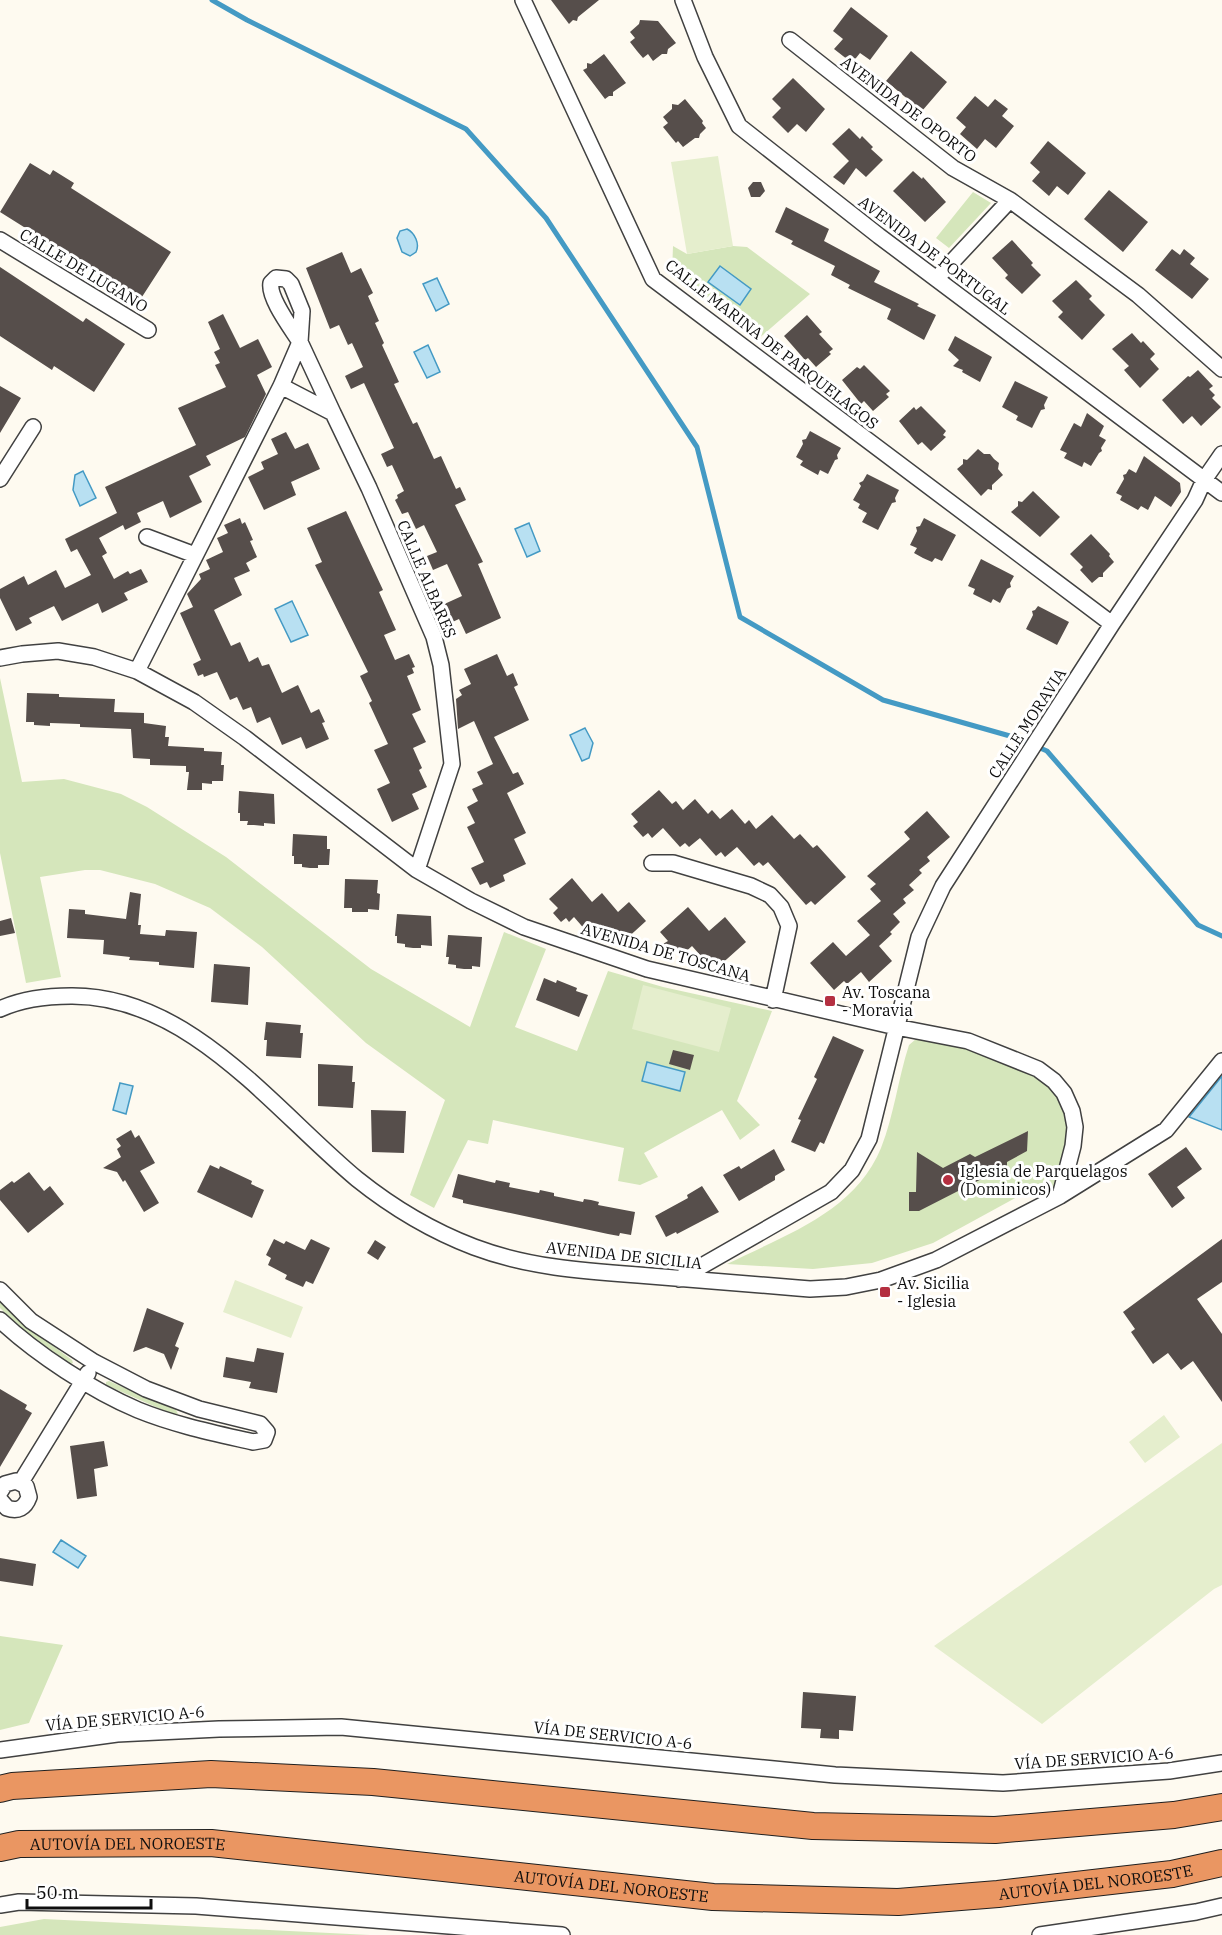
<svg xmlns="http://www.w3.org/2000/svg" width="1222" height="1935" font-family="'IBM Plex Serif',serif">
  <rect width="100%" height="100%" fill="#fefaf0"/>
  <path fill="#d5e6bb" d="M973,192L991,203L949,248L936,238Z
    M673,246L687,254L733,246L747,247L810,294L757,340L672,275Z
    M0,678L22,782L64,779L121,794L147,807L226,857L371,969L470,1027L504,932L546,949L515,1027L577,1051L608,971L663,987L772,1011L737,1101L760,1125L740,1140L722,1110L644,1153L658,1177L640,1185L618,1181L624,1148L493,1120L488,1144L468,1140L434,1208L410,1195L445,1100L366,1043L262,947L210,908L155,884L100,870H85L40,877L61,977L26,983L0,853Z
    M927,1036L960,1044L1037,1074L1061,1099L1069,1126L1068,1144L1055,1191L1049,1195L1048,1180L933,1243L872,1263L813,1269L727,1264C785,1235 855,1212 881,1148C894,1115 898,1079 909,1045L916,1039Z
    M0,1301L25,1325L72,1360L73,1363L70,1364L23,1330L0,1308Z
    M109,1381L176,1410L178,1414L174,1415L106,1385V1382Z
    M0,1636L63,1645L29,1723L0,1730Z
    M44,1919L370,1935H0V1927Z"/>
  <path fill="#e5eecd" d="M718,156L733,246L687,254L671,162Z
    M643,985L731,1008L719,1052L632,1029Z
    M235,1280L303,1307L291,1338L223,1312Z
    M1164,1415L1180,1437L1145,1463L1129,1442Z
    M1222,1443V1585L1214,1589L1042,1724L934,1646Z"/>
  <path fill="#b8e0f2" stroke="#449ac4" stroke-width="1.5" d="M407,229C415,233 420,244 416,252L410,256L402,252L397,238L400,231Z
    M720,266L751,289L740,305L708,282Z
    M437,278L449,304L436,311L423,284Z
    M428,345L440,372L427,378L414,352Z
    M83,471L96,498L80,506L73,490L75,475Z
    M529,523L540,551L527,557L515,529Z
    M292,601L308,635L291,642L275,609Z
    M585,728L593,743L589,758L582,761L570,735Z
    M647,1062L685,1072L680,1091L642,1081Z
    M1222,1076V1130L1189,1117Z
    M120,1083L133,1086L126,1114L113,1110Z
    M61,1540L86,1556L78,1568L53,1552Z"/>
  <g fill="none" stroke-linecap="round" stroke-linejoin="round">
    <path stroke="#449ac4" stroke-width="5" d="M212,0L247,20L466,129L546,218L697,447L740,617L883,700L1017,738L1047,751L1198,925L1222,936"/>
  </g>
  <path fill="#564e4b" d="M551,0H599L578,17L577,21L573,20L569,24Z
    M851,7L888,36L870,60L860,53L852,63L834,49L843,39L833,31Z
    M640,20L658,21L676,43L668,49L667,54H662L653,61L648,54L643,58L637,51L630,42L635,38L630,32L639,24Z
    M911,51L947,82L922,111L886,81Z
    M604,54L626,83L613,92V96H609L605,99L583,70L587,68V63L591,64Z
    M793,78L825,109L806,132L797,124L788,133L772,117L781,108L772,99Z
    M975,96L988,107L995,99L1008,109L1002,116L1014,126L996,148L985,139L977,149L960,134L966,127L956,118Z
    M685,99L703,121L702,123L706,128L700,134L699,138H695L683,147L678,141L676,143L663,127L668,123L663,117L672,109V104L678,105Z
    M849,128L860,139L862,136L873,147L871,149L883,160L866,177L856,168L844,185L833,177L849,161L832,144Z
    M1048,141L1086,173L1068,195L1057,186L1049,196L1032,181L1040,172L1030,163Z
    M30,163L50,175L53,170L74,183L71,188L171,252L140,300L0,212Z
    M913,171L922,179L923,177L946,202L925,222L893,191Z
    M753,182H761L765,191L760,197H751L748,188Z
    M1109,190L1148,222L1123,252L1084,219Z
    M786,207L829,229L824,241L880,271L874,282L919,304L917,306L936,315L924,340L887,319L891,309L848,288L850,285L831,275L835,266L791,244L793,241L775,232Z
    M1012,240L1033,263L1031,265L1041,275L1022,294L1005,278L1008,275L992,258Z
    M1172,249L1180,255L1184,249L1195,258L1190,264L1209,279L1192,299L1155,270Z
    M342,252L351,273L361,268L373,293L368,296L379,321L375,323L384,343L382,345L399,382L394,384L413,424L417,422L434,459L441,456L456,489L460,487L466,500L455,505L483,562L478,564L501,618L466,634L459,619L448,624L440,606L462,596L447,564L433,570L427,556L437,552L424,525L416,529L408,512L402,514L395,500L398,498L397,495L404,491L392,465L387,467L381,454L394,448L364,383L351,389L345,376L363,367L352,343L348,345L339,325L330,329L306,268Z
    M0,267L83,322L86,318L125,344L94,392L54,366L52,370L0,336Z
    M1076,280L1092,296L1089,299L1105,315L1082,340L1058,317L1063,312L1052,301Z
    M223,314L240,348L258,339L272,367L257,375L266,394L245,437L206,456L211,465L189,476L202,502L170,518L163,501L137,513L141,522L125,530L123,525L99,538L107,553L102,556L114,579L128,571L130,574L141,569L148,582L124,593L128,600L102,613L98,603L62,621L54,606L29,618L32,623L16,631L0,598V589L24,576L28,585L56,570L65,588L91,575L77,549L71,552L65,539L117,513L105,487L196,445L178,408L226,387L215,365L220,363L214,352L220,349L208,322Z
    M807,315L822,332L819,334L833,349L829,352L831,354L816,367L808,358L805,360L784,336Z
    M1132,333L1141,343L1143,341L1155,354L1150,359L1159,369L1140,388L1124,370L1129,366L1112,349Z
    M955,336L992,357L980,382L962,372L963,370L953,366L959,360L948,350Z
    M864,365L890,391L886,394L889,397L873,411L864,401L861,404L842,380L857,367L860,369Z
    M1198,370L1213,386L1209,389L1215,395L1212,398L1221,407L1201,426L1192,416L1183,424L1162,400L1188,376L1190,377Z
    M1015,381L1048,397L1044,405L1045,409L1041,410L1032,428L1016,420L1018,416L1002,407Z
    M0,386L21,398L0,433Z
    M921,406L946,431L943,435L946,437L931,451L922,442L918,445L899,421L914,407L916,410Z
    M1087,413L1104,426L1099,436L1106,440L1101,448L1102,451L1099,453L1091,466L1084,462L1082,467L1064,458L1067,453L1060,450L1074,423L1081,427Z
    M810,431L841,448L837,455L838,459L835,460L828,474L820,470L818,475L800,465L803,461L796,457L803,444L802,440L806,439Z
    M286,432L295,449L308,443L320,469L291,482L296,495L264,510L248,477L264,469L261,462L278,454L271,439Z
    M978,449L984,454H990L994,459L999,463L998,469L1003,475L992,485V490L988,489L981,496L957,469L963,464V459L967,460Z
    M1144,456L1180,483L1181,492L1171,507L1155,496L1148,510L1141,506L1138,510L1120,500L1122,496L1116,493L1124,479L1123,475L1126,474L1129,469L1136,473Z
    M867,474L899,490L895,498L896,502L892,503L878,530L862,522L867,513L858,508L860,504L853,500L861,486L859,483L863,481Z
    M1033,491L1060,517L1040,537L1011,512L1018,506V501L1022,502Z
    M346,511L383,590L379,592L396,630L384,635L395,660L409,654L415,667L412,668L414,673L407,676L421,710L412,714L426,742L413,748L422,768L419,770L427,787L412,794L419,809L392,822L377,789L390,783L374,750L388,744L369,703L372,701L360,676L368,672L315,565L322,562L307,528Z
    M240,518L242,524L245,522L253,540L250,541L257,557L246,563L250,571L234,578L242,595L214,610L231,646L240,642L249,662L258,657L262,666L269,664L282,693L298,685L311,713L319,709L325,722L322,723L329,739L306,749L301,737L282,745L270,717L257,723L251,707L243,710L237,697L230,700L217,672L204,677L203,674L198,676L193,664L201,660L180,613L193,607L187,594L201,579L199,574L210,569L206,560L223,552L217,538L228,533L224,525Z
    M924,518L956,535L942,561L935,558L932,562L923,558L914,553L917,548L910,545L917,531L916,527L920,526Z
    M1091,534L1110,554L1109,556L1114,562L1103,573V577H1099L1092,583L1080,570L1083,567L1070,554Z
    M981,559L1014,576L1010,583L1011,587L1007,589L1000,603L993,599L991,603L973,594L975,589L968,586Z
    M1038,606L1069,622L1057,645L1026,629L1033,615L1032,611L1035,610Z
    M497,654L507,676L513,673L518,685L514,687L529,720L494,737L513,774L518,772L524,784L507,793L526,833L514,839L526,864L503,875L505,881L490,888L487,882L480,885L471,868L484,862L467,827L475,823L467,807L478,801L472,789L483,784L477,772L493,764L474,721L458,729L456,699L462,695L459,690L471,684L464,669Z
    M27,693L59,694V697L115,699L114,712L144,713V723L166,726L165,737H169L168,746L204,748V751L222,752L221,765H224L223,781H212V784L202,783V790H187L189,772H186V766L150,765V759L133,758L131,729L80,727V724L50,723V726L34,725V722H26Z
    M659,790L672,804L676,801L683,810L695,799L708,814L712,810L720,819L732,809L745,824L749,820L756,829L772,815L794,839L800,834L813,848L817,845L846,877L815,905L811,901L806,905L768,862L763,866L759,862L754,866L737,847L725,857L721,852L716,856L700,838L689,847L685,843L680,847L663,828L652,838L648,833L643,837L633,826L638,822L631,814Z
    M239,791L274,794L275,824L264,823V826L254,825H247L248,821H240V813H238Z
    M927,811L950,837L927,857L930,861L919,870L922,873L909,885L914,890L903,899L906,903L893,914L900,922L890,932L892,934L879,946L892,961L869,982L861,972L847,984L844,981L834,990L810,963L833,942L846,956L870,935L857,921L881,901L870,889L876,884L867,876L910,839L904,832Z
    M293,834L327,836V849H330L329,865H318V868H310L302,867V864H294V856H292Z
    M572,878L592,902L602,893L618,912L629,902L646,921L624,941L620,936L615,941L602,926L596,932L592,928L587,932L574,917L569,922L566,918L561,922L553,913L558,908L549,899Z
    M345,879L378,880L377,893L380,894L379,910L368,909V912H352V908H344Z
    M130,892L141,894L138,925H141L140,934L165,936L166,930L197,932L194,968L159,965V962L129,960L130,957L103,954L104,940L67,938L69,909L85,910V914L126,919Z
    M688,907L709,931L725,917L746,942L718,967L713,961L709,965L692,946L681,956L677,951L673,955L663,944L668,941L660,932Z
    M397,914L431,916L432,946L421,945V948H413L405,947V944L397,943V936H395Z
    M11,918L15,933L0,936V921Z
    M448,935L482,937L480,967L472,966V969H464L456,968V965L448,964L449,957H446Z
    M214,964L250,967L248,1005L211,1002Z
    M544,978L556,983L557,980L577,988L576,991L588,995L579,1017L536,1000Z
    M266,1022L301,1025L300,1033H303L301,1058L266,1056L267,1040H264Z
    M833,1036L864,1050L824,1144L820,1142L815,1152L791,1142L801,1120L798,1119L817,1079L814,1077Z
    M673,1050L694,1055L690,1070L669,1064Z
    M318,1064L353,1066L352,1082H355L353,1108L318,1106Z
    M371,1110L406,1111L404,1153L372,1152Z
    M131,1130L135,1138L139,1135L155,1163L140,1171L159,1203L144,1212L125,1180L123,1182L117,1172L103,1168L121,1157L117,1149L121,1146L116,1139Z
    M1028,1131L1027,1151L1007,1162V1166L919,1211H909V1192H916L917,1152L943,1168L970,1154L975,1157Z
    M1186,1147L1202,1169L1177,1187L1185,1198L1172,1208L1148,1174Z
    M774,1149L785,1170L775,1176V1180L739,1201L723,1175L739,1166L741,1169Z
    M210,1165L219,1169L220,1166L252,1181L251,1184L264,1190L252,1218L197,1192Z
    M29,1172L44,1191L50,1186L64,1204L28,1233L0,1200V1190L12,1181L14,1183Z
    M458,1174L495,1183L496,1180L510,1183L509,1187L539,1193L540,1190L554,1193V1196L583,1202L584,1199L591,1200L599,1202L598,1205L635,1212L631,1235L620,1233L619,1236L608,1234L463,1203V1200L452,1197Z
    M702,1186L719,1212L677,1234L676,1232L666,1237L655,1216L688,1198L687,1195Z
    M274,1239L284,1244L286,1241L305,1250L311,1239L330,1248L313,1284L306,1281L303,1287L285,1279L287,1275L268,1265L271,1258L266,1255Z
    M1222,1239V1282L1197,1299L1222,1334V1402L1193,1361L1181,1370L1168,1353L1153,1364L1131,1332L1135,1329L1123,1312Z
    M375,1240L386,1247L378,1260L367,1253Z
    M147,1308L184,1323L175,1346L179,1348L171,1370L164,1354L146,1347L133,1352Z
    M257,1348L284,1353L277,1393L249,1388L251,1382L223,1377L226,1357L254,1362Z
    M0,1389L27,1405L25,1409L32,1413L0,1467Z
    M104,1441L108,1466L94,1469L97,1496L77,1499L70,1446Z
    M0,1558L36,1564L33,1586L0,1581Z
    M803,1692L856,1696L853,1731L839,1730V1739L820,1738L821,1729L801,1728Z"/>
  <g fill="none" stroke-linecap="round" stroke-linejoin="round">
    <g stroke="#414141" stroke-width="18">
      <path id="street" d="M523,0L653,279L1112,624
        M683,0L705,57L739,126L879,236L1222,493
        M790,40L953,168L1010,200L1138,295L1222,369
        M0,240L148,330
        M937,278L1010,200
        M281,386L333,413L369,488L434,637L441,665L452,764L417,870
        M0,479L33,427
        M147,537L195,555
        M0,658L22,654L58,651L94,657L137,671L194,702L245,738L417,870L471,901L524,927L647,969L896,1027L968,1041L1038,1069L1054,1081L1064,1093L1072,1111L1075,1127L1073,1146L1060,1196
        M137,671L281,386L300,342C292,329 268,298 271,283L276,278L286,279L291,284L302,311L300,342L333,413
        M652,863H673L751,886L770,895L781,907L789,926L773,1000
        M0,1009C22,999 47,996 71,996C189,995 273,1109 357,1179C392,1207 432,1231 474,1247C527,1267 582,1271 638,1275C696,1280 753,1284 810,1289L846,1287L881,1280L936,1260L1060,1196L1166,1130L1222,1061
        M679,1279L831,1192L852,1170L869,1139L919,937L943,886L1112,624L1195,500L1204,480L1222,454
        M0,1290L31,1321L94,1362L146,1389L199,1409L260,1424L267,1432L264,1440L253,1442C214,1433 175,1425 138,1410C93,1391 36,1354 0,1320
        M21,1482L88,1373
        M0,1492L5,1484L16,1481L26,1486L29,1497C25,1508 18,1512 7,1508L0,1500
        M0,1750L117,1734L219,1729L341,1727L835,1775L1003,1783L1169,1771L1222,1763
        M0,1905L19,1902L196,1906L562,1935
        M1040,1935L1196,1912L1222,1906"/>
    </g>
    <g stroke="#1f1f1f" stroke-width="28">
      <g id="highway">
        <path d="M0,1789L12,1786L211,1774L373,1782L813,1826L995,1830L1174,1815L1222,1807"/>
        <path id="s1" d="M0,1848L19,1844L211,1843L713,1897L898,1902L998,1894L1172,1874L1222,1863"/>
      </g>
    </g>
    <use href="#street" stroke="#fff" stroke-width="15"/>
    <use href="#highway" stroke="#ea9662" stroke-width="26"/>
  </g>
  <g fill="#b42f40" stroke="#fff" stroke-width="2">
    <rect x="824" y="995" width="12" height="12" rx="3"/>
    <circle cx="948" cy="1180" r="6"/>
    <rect x="879" y="1286" width="12" height="12" rx="3"/>
  </g>
  <g text-anchor="middle" stroke-width="6" stroke-linejoin="round" paint-order="stroke">
    <g font-size="16" fill="#0e0e0e" stroke="#fff">
      <text transform="translate(909 109) rotate(37)" y="6">AVENIDA DE OPORTO</text>
      <text transform="translate(935 255) rotate(37)" y="6">AVENIDA DE PORTUGAL</text>
      <text transform="translate(84 270) rotate(31)" y="6">CALLE DE LUGANO</text>
      <text transform="translate(772 344) rotate(38)" y="6">CALLE MARINA DE PARQUELAGOS</text>
      <text transform="translate(427 579) rotate(67)" y="6">CALLE ALBARES</text>
      <text transform="translate(1027 723) rotate(-57)" y="6">CALLE MORAVIA</text>
      <text transform="translate(666 952) rotate(16)" y="6">AVENIDA DE TOSCANA</text>
      <text transform="translate(624 1255) rotate(6)" y="6">AVENIDA DE SICILIA</text>
      <text transform="translate(125 1718) rotate(-5)" y="6">VÍA DE SERVICIO A-6</text>
      <text transform="translate(613 1735) rotate(6)" y="6">VÍA DE SERVICIO A-6</text>
      <text transform="translate(1094 1758) rotate(-4)" y="6">VÍA DE SERVICIO A-6</text>
      <text dy="6" stroke="none"><textPath href="#s1" startOffset="128">AUTOVÍA DEL NOROESTE</textPath></text>
      <text dy="6" stroke="none"><textPath href="#s1" startOffset="1100">AUTOVÍA DEL NOROESTE</textPath></text>
      <text dy="6" stroke="none"><textPath href="#s1" startOffset="614">AUTOVÍA DEL NOROESTE</textPath></text>
    </g>
    <g font-size="16" fill="#0e0e0e" stroke="#fff" text-anchor="start">
      <text x="842" y="998">Av. Toscana<tspan x="842" dy="18">- Moravia</tspan></text>
      <text x="960" y="1177">Iglesia de Parquelagos<tspan x="960" dy="18">(Dominicos)</tspan></text>
      <text x="897" y="1289">Av. Sicilia<tspan x="897" dy="18">- Iglesia</tspan></text>
    </g>
  </g>
  <path d="M27 1899v9h124v-9" fill="none" stroke="#0e0e0e" stroke-width="3"/>
  <text x="36" y="1899" font-size="18" fill="#0e0e0e" stroke="#ffffff" stroke-width="4.5" paint-order="stroke">50 m</text>
</svg>
